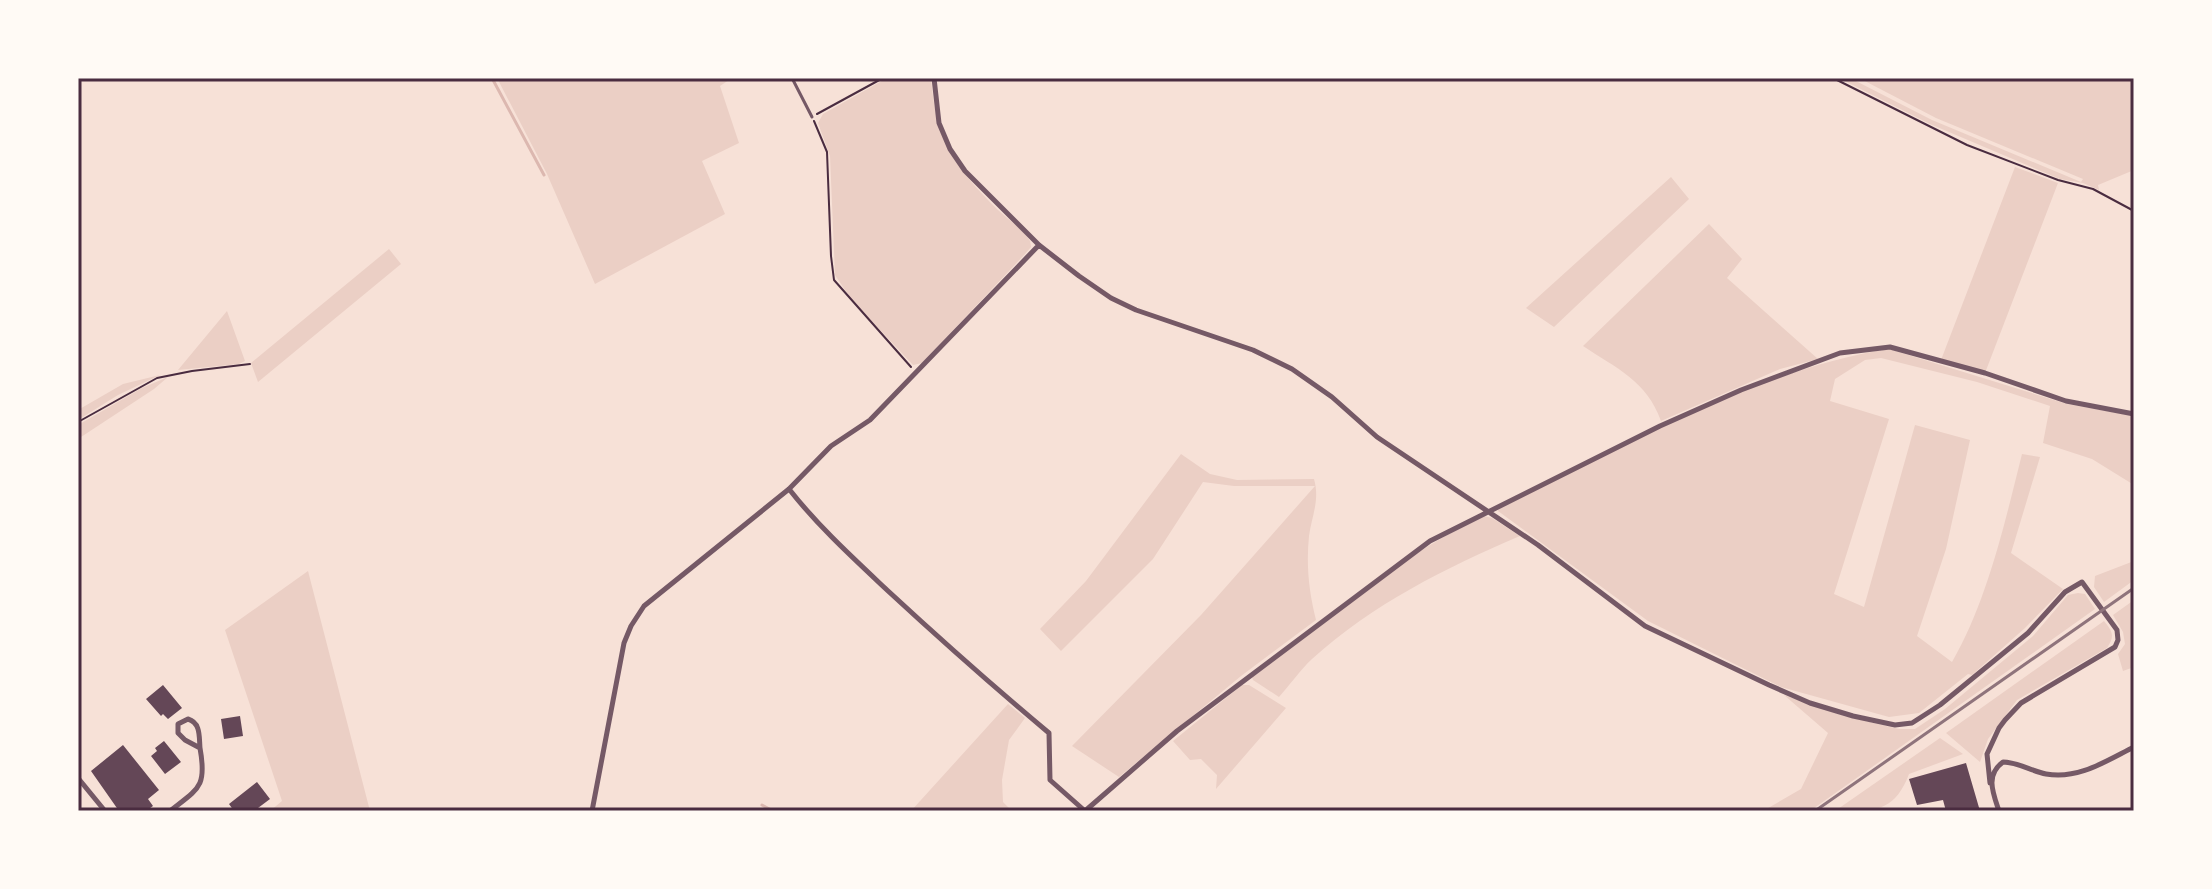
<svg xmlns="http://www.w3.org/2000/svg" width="2212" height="889" font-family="Quicksand,sans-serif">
  <rect width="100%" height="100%" fill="#f7e1d7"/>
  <path fill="#ebcfc5" d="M497,78H732L720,86L739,143L702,161L725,214L595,284L547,174Z
    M887,78H931C936,142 954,166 998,210C1009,220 1022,229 1030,241L1031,247L1025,254L922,363L913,365L851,299L835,275L830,156L818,123L823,114Z
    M1839,78H1850L1932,120L2081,182L2083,179L1936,118L1859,78H2134V170L2098,185L2099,190L2083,183L2060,179L1930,124Z
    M2015,167L2058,183L1985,373L1941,360Z
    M1671,177L1689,199L1554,327L1526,308Z
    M1709,224L1742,259L1727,278L1818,359L1780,369L1661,421C1647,381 1616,368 1583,346Z
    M389,249L401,264L258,382L251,363Z
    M227,311L245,361L239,364L178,370Z
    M1889,349L2067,404L2134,416V485L2092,459L2043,443L2050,406L1977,382L1881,358L1865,360L1835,379L1830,401L1889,419L1834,594L1864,607L1915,425L1970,440L1946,549L1917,636L1952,662C1987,602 2005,522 2022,454L2040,457L2011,553L2063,589L2025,628L1972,675L1968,674L1919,713L1889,717L1781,687L1648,621L1498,511L1499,508L1520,496C1635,442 1763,368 1889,349Z
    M160,375L118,395L78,420V410L123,384Z
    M168,377L154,389L78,439V425L142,388Z
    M1181,454L1210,474L1237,480L1314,479C1320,500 1312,515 1309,536C1306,566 1309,592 1316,620L1241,676L1119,777L1072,746L1201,615L1315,486H1234L1203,482L1153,559L1061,651L1040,629L1086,581Z
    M1484,516L1492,518L1520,536C1445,568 1373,604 1312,659C1300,670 1290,685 1279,697L1253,680L1252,677C1327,620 1398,556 1484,516Z
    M2134,561V580L2104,602L2094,587L2095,576Z
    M308,571L370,811H270L282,801L225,630Z
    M2078,593L2085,594L2095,609L1810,811H1763L1801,789L1828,733L1784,695L1844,716L1899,729H1915L1945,709L2033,636L2068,595Z
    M2134,600V667L2123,671L2118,654L2125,644L2123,632L2113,615Z
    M2104,621C2113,632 2115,636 2107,648L2017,700L1988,739L1980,762L1946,733Z
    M1242,685H1249L1286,708L1216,789L1217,775L1201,759L1190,760L1173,741Z
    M1008,704L1025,718L1009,740L1002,780L1003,802L1012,811H911Z
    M1940,738L1963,754L1909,774C1894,814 1872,811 1835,811Z"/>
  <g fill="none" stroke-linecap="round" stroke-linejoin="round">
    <path stroke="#dcb8b0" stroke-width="3" d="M492,78L544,175
      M762,805L773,811"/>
  </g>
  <path fill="#644757" d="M163,685L182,708L168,719L163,714L161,716L146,699Z
    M240,716L243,736L224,739L221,719Z
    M164,741L181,762L165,774L151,756L157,751L155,748Z
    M123,745L159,790L148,799L153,806L146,811H119L91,771Z
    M1966,763L1980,811H1946L1943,800L1917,805L1909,779Z
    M257,782L270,799L254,811H234L229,804Z"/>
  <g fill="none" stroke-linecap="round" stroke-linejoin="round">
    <path stroke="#4a2c40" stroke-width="2" d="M1833,78L1967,145L2058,180L2093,189L2134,211
      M817,114L883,78
      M814,121L827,152L831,256L834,280L911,367
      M78,422L157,378L192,371L250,364"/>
    <path stroke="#755966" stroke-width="3" d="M792,78L812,117"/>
    <path stroke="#755966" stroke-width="5" d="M934,78L939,123L950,149L965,171L1039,245L1079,276L1111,298L1136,310L1253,350L1292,369L1332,397L1377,437L1538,545L1645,626L1769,685L1810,703L1853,716L1895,725L1912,723L1940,705L2028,633L2065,592L2082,582L2117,630L2118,640L2115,647L2021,703L2005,720L1999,728L1987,754L1990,783
      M789,489C818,526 853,558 887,590C940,639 994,687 1049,733L1050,780L1085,811L1177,731L1430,541L1660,426L1741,390L1840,353L1890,347L1985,373L2066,401L2134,414
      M188,719C201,723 199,737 200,748L185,740L178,733V724Z
      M78,778L105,811
      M170,811C199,788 207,787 200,748
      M592,811L624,643L631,626L644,606L789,489L831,446L870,420L1039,245
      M1999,811C1993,793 1985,775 2003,762C2018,762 2031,771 2046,774C2078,780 2106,761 2134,747"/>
    <path stroke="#8f747c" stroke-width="3" d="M1815,811L2134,588"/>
  </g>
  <rect width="2212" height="889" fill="none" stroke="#fffaf5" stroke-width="160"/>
  <rect x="80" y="80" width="2052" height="729" fill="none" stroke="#4a2c40" stroke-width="3"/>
</svg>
